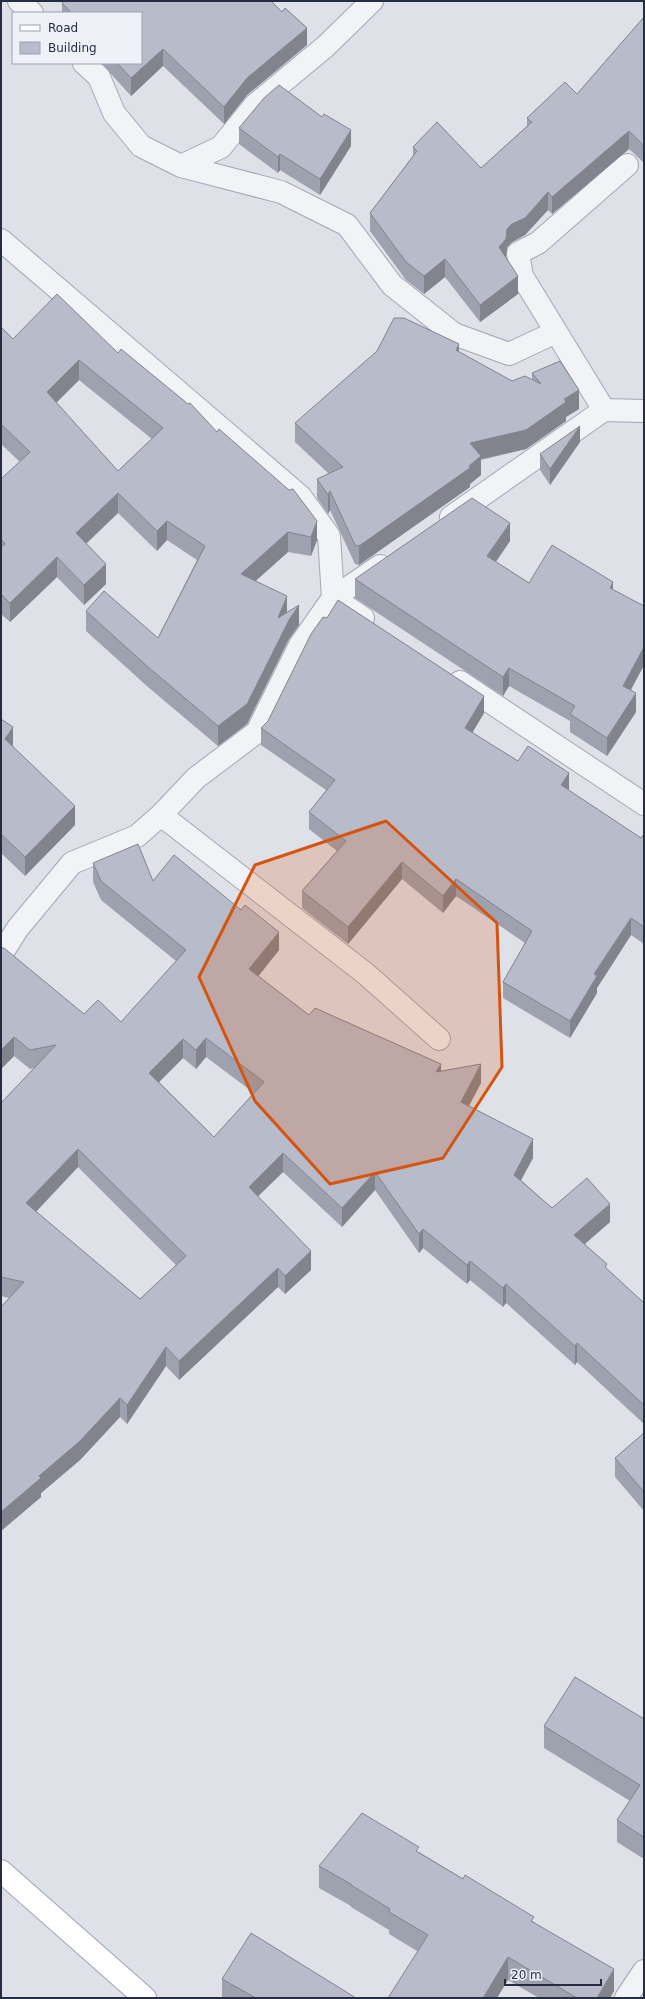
<svg xmlns="http://www.w3.org/2000/svg" width="645" height="1999" font-family="'DejaVu Sans',sans-serif">
  <rect width="100%" height="100%" fill="#dfe1e9"/>
  <g fill="none" stroke-linecap="round" stroke-linejoin="round">
    <g stroke="#a4a7b4" stroke-width="24">
      <path id="minor" d="M19,1L32,13
        M84,63L99,77L114,113L141,146L181,166L281,192L347,225L392,285L454,334L509,354L556,332
        M181,166L221,147L255,105L326,46L372,1
        M1,240L300,496L329,536L333,598L363,618
        M604,410L522,276L518,253L538,243L627,165
        M451,517L604,410L644,411
        M460,682L644,804
        M161,815L366,974L439,1039
        M1,955L18,928L72,863L137,836L161,815L196,778L257,732L300,645L333,598L380,566
        M626,1998L644,1971"/>
    </g>
    <g stroke="#9da3b6" stroke-width="24">
      <path id="primary" d="M1,1871L145,1998"/>
    </g>
    <use href="#minor" stroke="#f2f3f7" stroke-width="22"/>
    <use href="#primary" stroke="#fff" stroke-width="22"/>
  </g>
  <path fill="#9ea2ae" fill-rule="evenodd" d="M64,1H271L282,12L285,8L307,28V45L247,95L224,124L163,66L131,96L101,63H141V13H62V3Z
    M644,17L643,162L629,149L552,214L548,210L525,235L512,242L507,247L506,257L518,294L480,322L445,277L424,294L406,280L370,231V213L413,156V147L481,168L527,126V118L577,94Z
    M239,128L351,146L320,195L280,170L278,173L239,144Z
    M1,327L13,339L118,353L317,540L311,556L288,552L255,581L299,625L289,639L247,724L218,746L148,687L86,631V611L158,638L197,560L167,540L157,551L118,513L86,544L106,584L84,605L57,577L10,622L1,614V479L20,462L1,444ZM79,380L152,439L118,471L56,403Z
    M459,352L512,381L532,380V373L579,409L566,417V421L526,449L481,460V475L470,484V487L359,565L355,564L330,510L328,514L317,498V479L329,474L295,442V423Z
    M580,442L550,485L540,470V454Z
    M510,541L496,562L529,583L644,606V665L631,690L636,712L607,756L570,732V721L509,686L503,696L355,598V579Z
    M484,713L472,733L518,761L568,790L641,838L644,834V944L631,935L597,988V993L570,1038L503,998V982L525,943L456,896L443,913L402,879L348,944L302,908V891L337,851L309,829V812L326,790L261,745V728Z
    M1,719L13,746L75,825L25,876L1,853Z
    M93,863L153,881L279,950L258,976L309,1015L441,1071L481,1083L469,1106L533,1158L521,1180L552,1208L610,1222L585,1244L607,1269L644,1303V1424L577,1362L575,1365L506,1303L503,1307L470,1280L467,1284L423,1248L419,1253L375,1190L342,1227L283,1172L258,1196L311,1270L285,1294L278,1287L179,1380L166,1366L127,1424L120,1417L80,1460L41,1493V1497L1,1531V1307L9,1298L1,1296V1103L34,1068L30,1069L14,1056L1,1069V948L84,1014L121,1022L176,961L101,900L93,882ZM206,1057L254,1093L214,1137L159,1082L183,1058L196,1069ZM78,1167L176,1265L140,1299L36,1212Z
    M644,1433V1511L615,1477V1458Z
    M644,1719V1859L617,1842V1820L630,1801L544,1748V1726Z
    M419,1852L534,1922L614,1991L610,1998H539L508,1980L417,1951L389,1934V1930L351,1907V1906L319,1888V1866Z
    M222,1979L356,1998H222Z"/>
  <path fill="#81848d" d="M307,28V45L247,95L224,124V107L247,78Z
    M163,49V66L131,96V78Z
    M351,130V146L320,195V179Z
    M629,131V149L552,214V197Z
    M644,144V162H643V145Z
    M280,154V170L278,173V157Z
    M548,192V210L525,235L512,242L507,247L506,257L499,265V247L507,229Z
    M445,259V277L424,294V276Z
    M518,276V294L480,322V305Z
    M459,344V363L456,350Z
    M79,360V380L47,412V392Z
    M579,390V409L566,417V421L526,449L481,459V475L470,484V487L359,565V546L470,443L564,399Z
    M580,426V442L550,485V469Z
    M330,491V510L328,514V495Z
    M118,493V513L76,553V533Z
    M167,521V540L157,551V531Z
    M317,521V540L311,556V537Z
    M510,523V541L487,574V556Z
    M288,532V552L241,594V574Z
    M57,557V577L10,622V603Z
    M106,564V584L84,605V585Z
    M613,582V600L610,588Z
    M287,596V616L278,618Z
    M299,605V625L289,639L247,724L218,746V726Z
    M644,647V665L623,704V686Z
    M509,668V686L503,696V677Z
    M636,693V712L607,756V738Z
    M484,696V713L465,745V728Z
    M13,727V746L5,739Z
    M569,773V790L561,785Z
    M75,806V825L25,876V857Z
    M402,862V879L348,944V927Z
    M456,879V896L443,913V896Z
    M631,918V935L597,988V993L570,1038V1021L594,974Z
    M279,932V950L249,988V969Z
    M14,1037V1056L1,1069V1050Z
    M206,1038V1057L196,1069V1050Z
    M183,1039V1058L149,1092V1073Z
    M441,1064V1083L436,1072Z
    M481,1064V1083L461,1120V1102Z
    M533,1139V1158L514,1193V1175Z
    M78,1149V1167L26,1222V1203Z
    M283,1153V1172L249,1205V1187Z
    M375,1172V1190L342,1227V1208Z
    M610,1204V1222L574,1253V1235Z
    M423,1229V1248L419,1253V1234Z
    M311,1251V1270L285,1294V1276Z
    M470,1261V1280L467,1284V1265Z
    M278,1268V1287L179,1380V1361Z
    M506,1284V1303L503,1307V1288Z
    M577,1343V1362L575,1365V1346Z
    M166,1347V1366L127,1424V1405Z
    M120,1398V1417L80,1460L41,1493V1497L1,1531V1512Z
    M508,1957V1980L497,1998H483Z
    M614,1969V1991L610,1998H597Z"/>
  <path fill="#b8bcca" stroke="#81848d" fill-rule="evenodd" d="M64,1H271L282,12L285,8L307,28L247,78L224,107L163,49L131,78L117,63H141V13H72L62,3Z
    M644,17V144L643,145L629,131L552,197L548,192L525,218L512,224L507,229L506,239L499,247L518,276L480,305L445,259L424,276L406,262L370,213L417,151L413,147L437,122L481,168L532,122L527,118L565,82L577,94Z
    M279,85L322,117L324,114L351,130L320,179L280,154L278,157L239,128L264,98Z
    M57,294L118,353L121,349L188,404L190,403L217,432L219,429L289,490L293,489L317,521L311,537L288,532L241,574L287,596L278,618L299,605L289,620L247,704L218,726L148,667L86,611L104,591L158,638L205,546L167,521L157,531L118,493L76,533L106,564L84,585L57,557L10,603L1,594V547L5,544L1,539V479L30,452L1,424V327L13,339ZM79,360L163,428L118,471L47,392Z
    M394,318H404L459,344L456,350L512,381L525,376L541,384L532,373L560,361L579,390L564,399L566,402L526,430L470,443L481,456L469,466L470,468L359,546L355,545L330,491L328,495L317,479L343,467L295,423L377,351Z
    M580,426L550,469L540,454Z
    M472,498L510,523L487,556L529,583L552,545L613,582L610,588L644,606V647L623,686L636,693L607,738L570,714L575,706L509,668L503,677L355,579Z
    M338,600L484,696L465,728L518,761L528,746L569,773L561,785L641,838L644,834V927L631,918L594,974L597,976L570,1021L503,982L532,931L456,879L443,896L402,862L348,927L302,891L346,841L309,812L335,780L261,728L268,721L311,634L323,617L327,618Z
    M1,719L13,727L5,739L75,806L25,857L1,834Z
    M138,844L153,881L174,855L241,910L245,905L279,932L249,969L309,1015L315,1008L441,1064L436,1072L481,1064L461,1102L533,1139L514,1175L552,1208L587,1178L610,1204L574,1235L607,1264L605,1267L644,1303V1405L577,1343L575,1346L506,1284L503,1288L470,1261L467,1265L423,1229L419,1234L375,1172L342,1208L283,1153L249,1187L311,1251L285,1276L278,1268L179,1361L166,1347L127,1405L120,1398L80,1441L39,1476L41,1478L1,1512V1307L24,1282L1,1277V1103L56,1045L30,1050L14,1037L1,1050V948H4L84,1014L98,1000L121,1022L186,950L101,881L93,863ZM206,1038L264,1082L214,1137L149,1073L183,1039L196,1050ZM78,1149L186,1256L140,1299L26,1203Z
    M644,1433V1492L615,1458Z
    M575,1677L644,1719V1837L617,1820L640,1785L544,1726Z
    M362,1813L419,1847L416,1851L463,1879L465,1875L534,1917L531,1921L614,1969L597,1998H577L508,1957L483,1998H388L428,1935L389,1912L390,1909L351,1885V1884L319,1866Z
    M251,1933L356,1998H256L222,1979Z"/>
  <path fill="#d55411" fill-opacity="0.2" stroke="#d55411" stroke-width="3" stroke-linejoin="round" d="M386,821L497,923L502,1067L443,1158L330,1184L255,1101L199,977L255,865Z"/>
  <rect width="645" height="1999" fill="none" stroke="#262c42" stroke-width="4"/>
  <rect x="12" y="12" width="130" height="52" fill="#eef1f7" stroke="#9ea2af"/>
  <rect x="20" y="25" width="20" height="6" fill="#ffffff" stroke="#9ea2af"/>
  <text x="48" y="32" font-size="12" fill="#262c42">Road</text>
  <rect x="20" y="42" width="20" height="12" fill="#b8bcca" stroke="#9ea2af"/>
  <text x="48" y="52" font-size="12" fill="#262c42">Building</text>
  <path d="M505 1979v6h96v-6" fill="none" stroke="#262c42" stroke-width="2"/>
  <text x="511" y="1979" font-size="12" fill="#262c42" stroke="#eef1f7" stroke-width="3" paint-order="stroke">20 m</text>
</svg>
